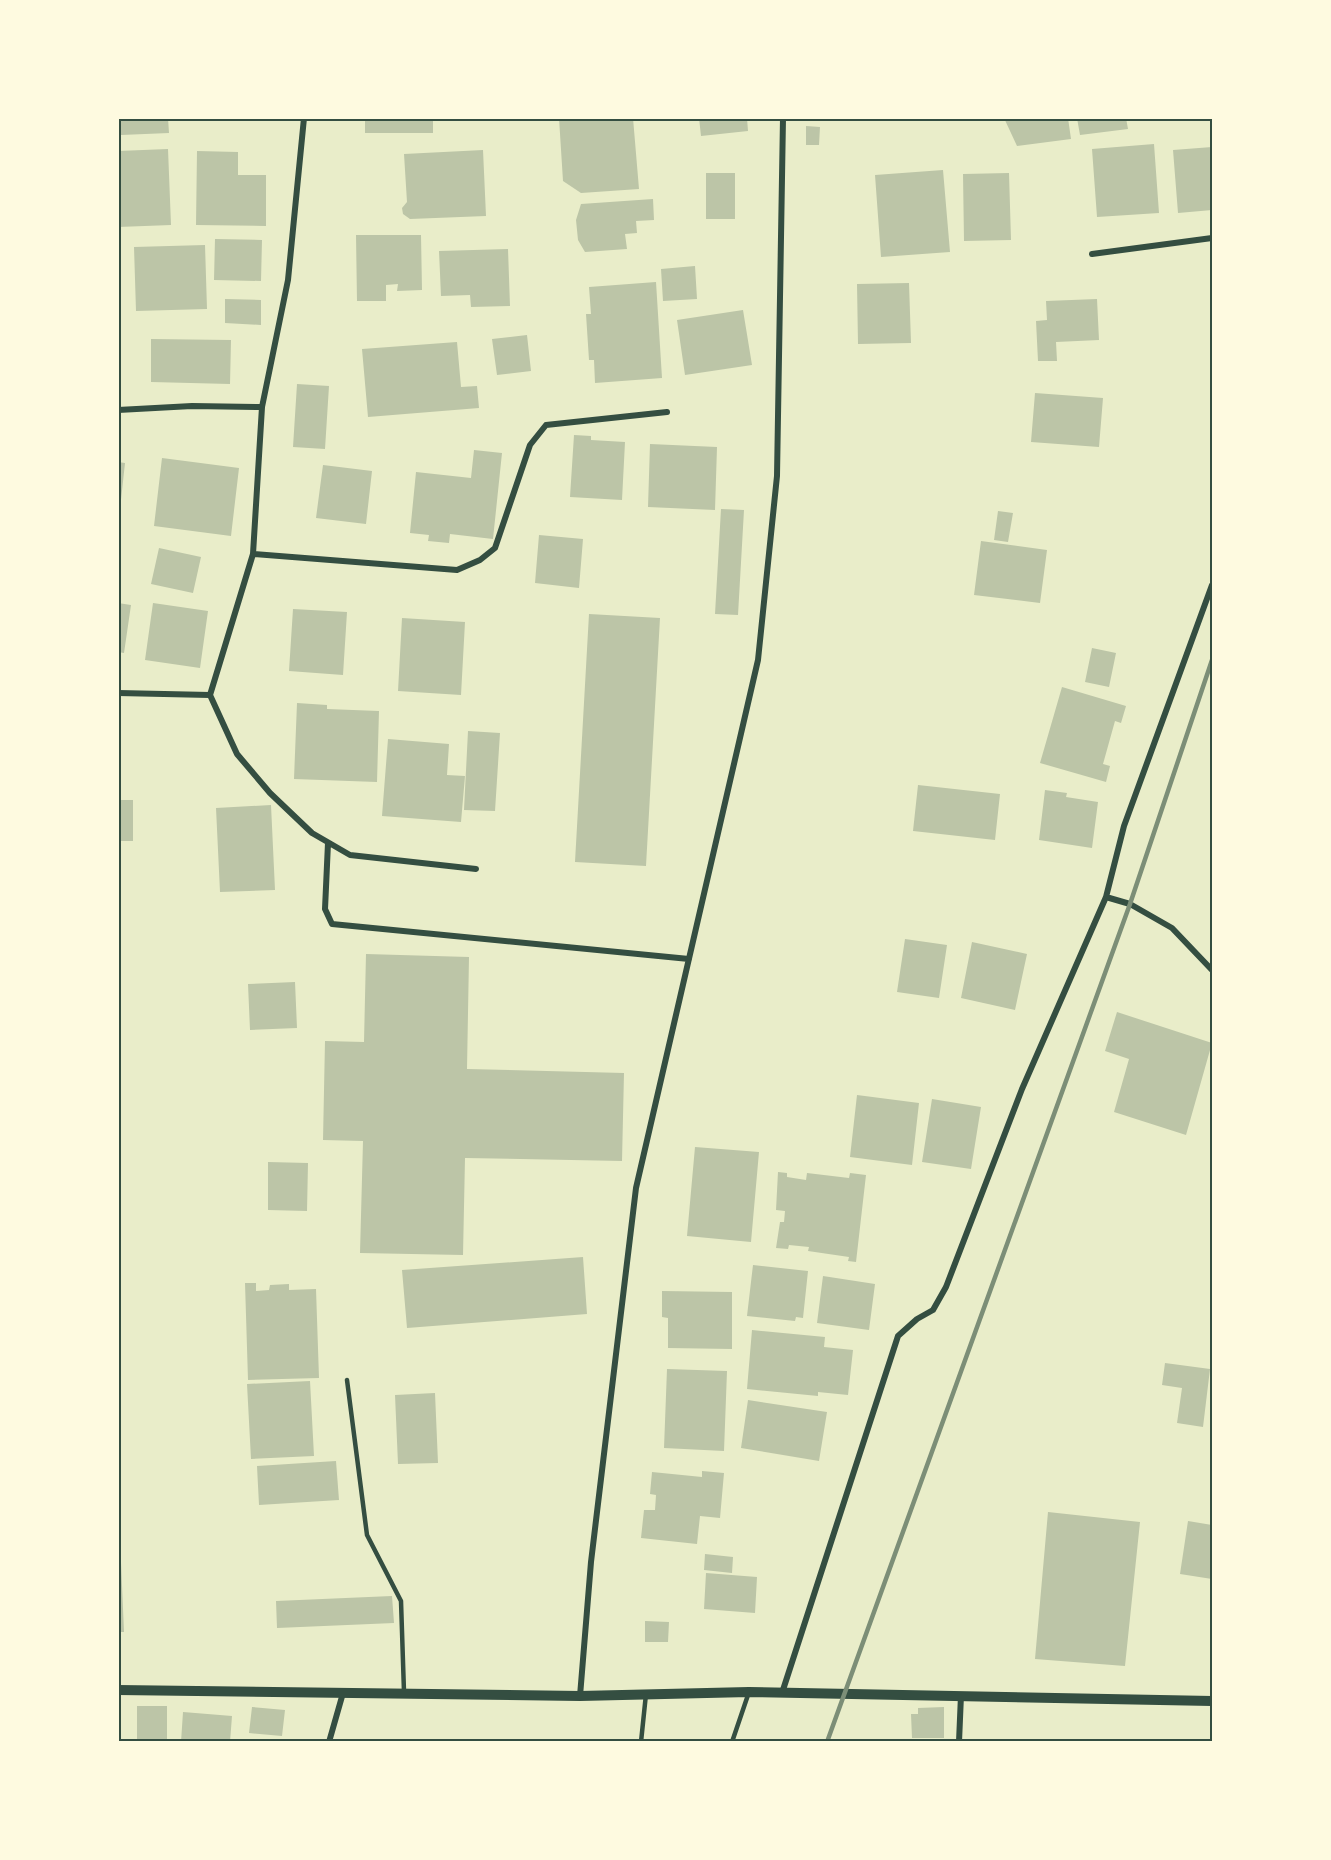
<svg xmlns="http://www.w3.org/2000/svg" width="1331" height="1860" font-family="Karla,sans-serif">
  <rect width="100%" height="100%" fill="#e9edc9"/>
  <path fill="#bcc5a7" d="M121,118H168L169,133L121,135Z
    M365,118H433V133H365Z
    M559,118H633L639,189L581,193L563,181Z
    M699,118H747L748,131L701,136Z
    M1004,118H1068L1071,139L1017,146Z
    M1077,118H1126L1128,129L1080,135Z
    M806,126L820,127L819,145H806Z
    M1154,144L1159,213L1097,217L1092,149Z
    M1212,147V210L1178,213L1173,150Z
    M168,149L171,225L118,227V151Z
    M483,150L486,216L410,219L403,214L402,208L407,202L404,154Z
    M197,151L238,152V175H266V226L196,225Z
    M943,170L950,252L881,257L875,175Z
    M706,173H735V219H706Z
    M1009,173L1011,240L964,241L963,174Z
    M653,199L654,220L636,221L637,233L625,234L627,249L585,252L578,240L576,220L581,204Z
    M356,235H421L422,290L397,291L398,284L386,285V301H357Z
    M215,239L262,240L261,281L214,280Z
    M205,245L207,309L136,311L134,247Z
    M508,249L510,306L471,307L470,295L441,296L439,251Z
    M695,266L697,299L663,301L661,269Z
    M656,282L662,378L595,383L594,360H589L586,314H591L589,287Z
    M909,283L911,343L858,344L857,284Z
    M225,299L261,300V325L225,323Z
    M1097,299L1099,340L1056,342L1057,361H1038L1036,321L1047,320L1046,301Z
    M743,310L752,365L685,375L677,320Z
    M527,335L531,371L497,375L492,339Z
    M151,339L231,340L230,384L151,382Z
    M457,342L461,387L477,386L479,408L368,417L362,349Z
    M297,384L329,386L325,449L293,447Z
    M1035,393L1103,398L1099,447L1031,442Z
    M574,435L591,436V440L625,442L622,500L570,497Z
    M650,444L717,447L715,510L648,507Z
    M474,450L502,453L493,539L450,534L449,543L428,541L429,535L410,533L416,472L471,478Z
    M162,458L239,468L231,536L154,526Z
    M118,462L125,463L120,509H118Z
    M323,465L372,471L366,524L316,518Z
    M721,509L744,510L738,615L715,614Z
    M998,511L1013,513L1008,542L994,540Z
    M539,535L583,539L579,588L535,583Z
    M981,541L1047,550L1040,603L974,595Z
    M159,548L201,557L193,593L151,584Z
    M118,603L131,605L124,653L118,652Z
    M153,603L208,611L200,668L145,660Z
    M293,609L347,612L343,675L289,671Z
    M589,614L660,618L646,866L575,862Z
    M402,618L465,622L461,695L398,691Z
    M1092,648L1116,653L1109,687L1085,682Z
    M1062,687L1126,706L1121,723L1115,721L1103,764L1110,766L1106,782L1040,763Z
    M297,703L327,705V709L379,711L377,782L294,779Z
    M468,731L500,733L495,811L464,810Z
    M388,739L449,744L447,775L465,776L461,822L382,816Z
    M918,785L1000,794L995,840L913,831Z
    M1045,790L1067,793L1066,797L1098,802L1092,848L1039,840Z
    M118,800H133V841H118Z
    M271,805L275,890L220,892L216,808Z
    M905,939L947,945L939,998L897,992Z
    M972,942L1027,954L1015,1010L961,998Z
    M366,954L469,957L467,1069L624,1073L622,1161L465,1158L463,1255L360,1253L363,1141L323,1140L325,1041L364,1042Z
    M295,982L297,1028L250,1030L248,984Z
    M1117,1012L1212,1043L1186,1135L1114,1112L1129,1059L1105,1051Z
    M857,1095L919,1103L912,1165L850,1157Z
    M932,1099L981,1107L971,1169L922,1162Z
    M695,1147L759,1152L751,1242L687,1236Z
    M268,1162L308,1163L307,1211L268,1210Z
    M778,1172L787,1173V1177L806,1180L807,1173L849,1178L850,1173L866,1175L856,1262L848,1261L849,1257L808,1251L809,1247L789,1245L788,1249L776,1248L780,1222H784L785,1211L776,1210Z
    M583,1257L587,1314L407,1328L402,1270Z
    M753,1265L808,1271L803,1318L796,1317L795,1321L747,1316Z
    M823,1276L875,1284L869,1330L817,1323Z
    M245,1283H256V1291L269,1290L270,1285L289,1284V1290L316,1289L319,1378L248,1380Z
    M662,1291L732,1292V1349L668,1348V1318L662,1317Z
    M752,1330L825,1337L824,1347L853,1350L848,1395L818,1392V1396L747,1389Z
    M1165,1363L1210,1369L1203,1427L1177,1423L1182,1388L1162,1385Z
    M667,1369L727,1371L724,1451L664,1448Z
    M310,1381L314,1456L251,1459L247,1384Z
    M435,1393L438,1463L398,1464L395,1395Z
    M748,1400L827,1412L819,1461L741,1448Z
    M336,1461L339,1500L259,1505L257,1466Z
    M702,1471L724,1473L720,1518L700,1516L697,1544L641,1538L644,1510H655L656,1495L650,1494L652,1472L702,1477Z
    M1048,1512L1140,1522L1125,1666L1035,1659Z
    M1188,1521L1212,1525V1579L1180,1574Z
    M705,1554L733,1557L732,1573L704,1570Z
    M118,1562H121L124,1632H118Z
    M706,1573L757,1577L755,1613L704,1609Z
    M392,1596L394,1623L277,1628L276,1601Z
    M645,1621L669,1622L668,1642H645Z
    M137,1706H167V1742H137Z
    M252,1707L285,1710L282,1736L249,1733Z
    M944,1707V1738H912L911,1714H918V1708Z
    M183,1712L232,1716L230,1742H181Z"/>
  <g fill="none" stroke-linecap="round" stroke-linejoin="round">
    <path stroke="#344e41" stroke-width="4.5" d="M347,1380L367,1535L401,1601L404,1692
      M641,1742L646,1694
      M732,1742L749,1692"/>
    <path stroke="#344e41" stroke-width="6" d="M1092,254L1212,238
      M118,410L192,406L262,407
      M253,554L457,570L480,560L495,548L530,445L546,425L667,412
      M118,693L210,695
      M210,695L253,554L262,407L288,280L304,118
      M210,695L237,754L270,793L312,833L350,855L476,869
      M328,843L325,909L332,924L689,959
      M1106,897L1130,904L1172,928L1212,970
      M782,1693L898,1336L917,1319L933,1310L946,1287L1022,1089L1106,897L1124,826L1212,585
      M580,1696L591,1562L636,1188L758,660L777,476L783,118
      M329,1742L343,1693
      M959,1742L961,1695"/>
    <path stroke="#344e41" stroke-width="10" d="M118,1690L580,1696L749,1692L1212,1701"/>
    <path stroke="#7c8e77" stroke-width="4.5" d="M827,1742L1130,904L1212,660"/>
  </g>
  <rect width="1331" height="1860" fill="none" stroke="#fefae0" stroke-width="240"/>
  <rect x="120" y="120" width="1091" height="1620" fill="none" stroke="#344e41" stroke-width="2"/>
</svg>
